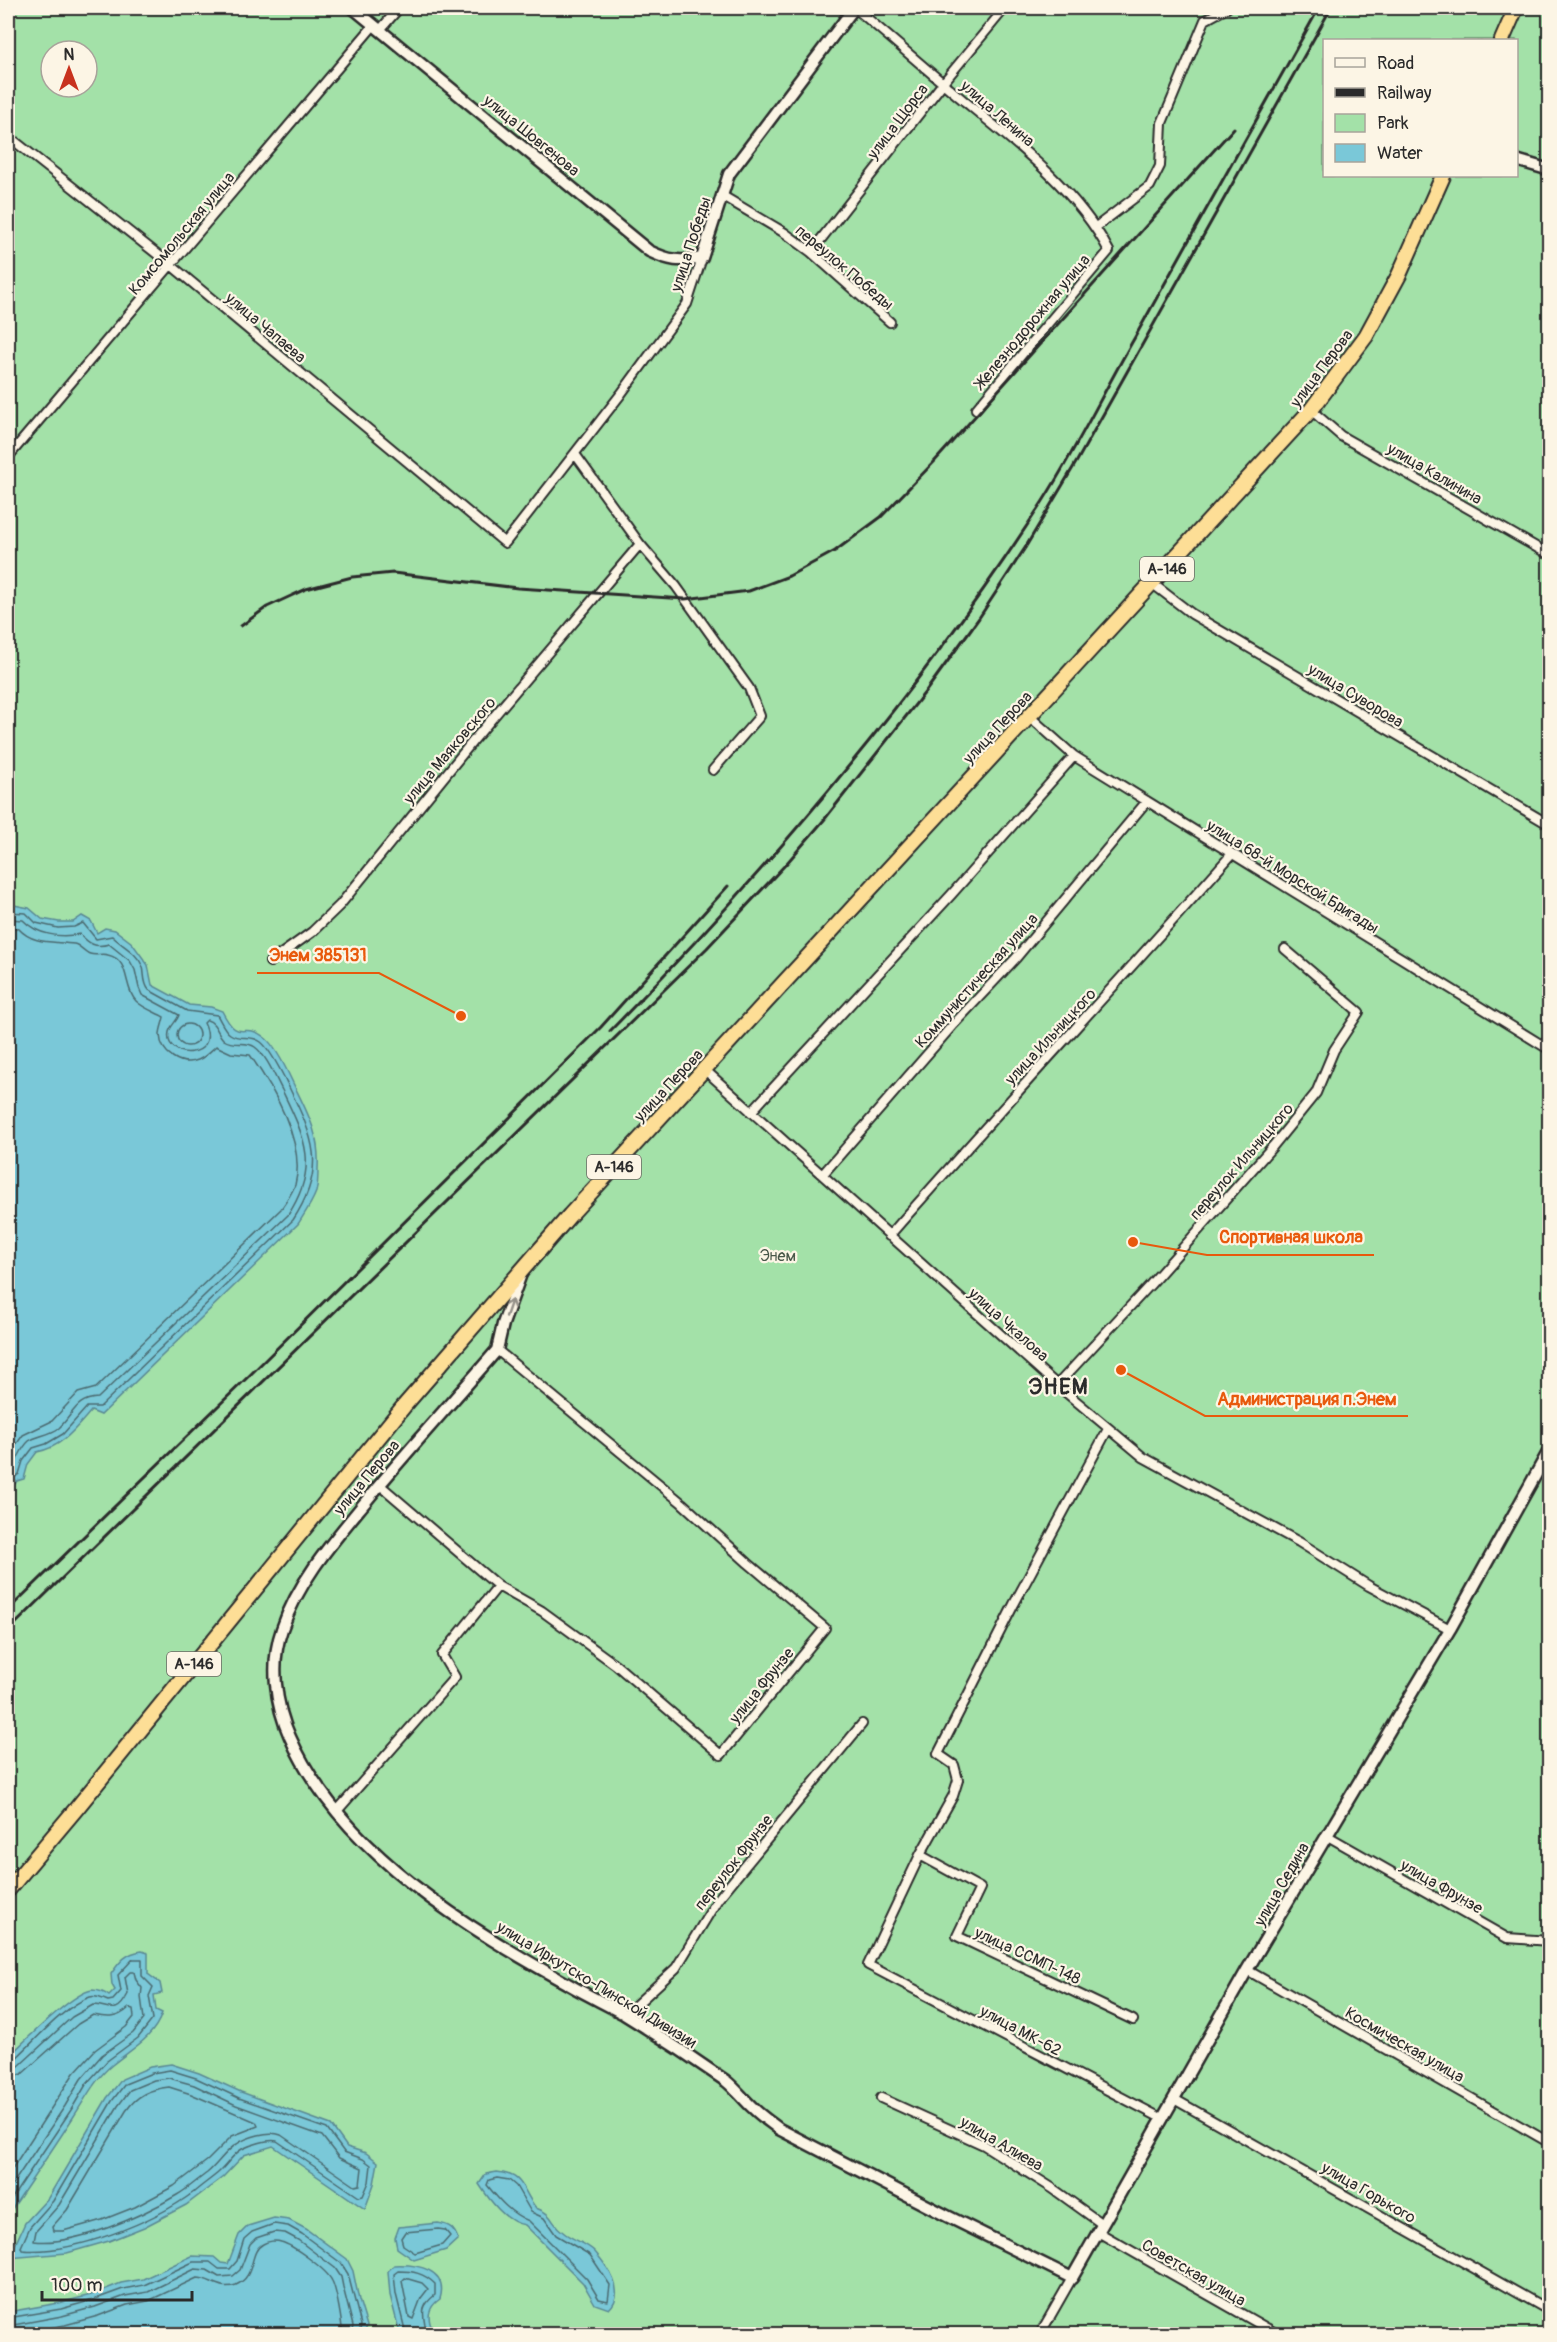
<svg xmlns="http://www.w3.org/2000/svg" width="1557" height="2342" font-family="Pangolin,sans-serif">
  <rect width="100%" height="100%" fill="#fcf5e5"/>
  <filter id="ink" filterUnits="userSpaceOnUse"><feTurbulence type="fractalNoise" baseFrequency=".0167" numOctaves="2"/><feDisplacementMap in="SourceGraphic" scale="12" xChannelSelector="R" yChannelSelector="G"/><feConvolveMatrix kernelMatrix="1 2 1 2 8 2 1 2 1" color-interpolation-filters="sRGB"/></filter>
  <g filter="url(#ink)">
    <path fill="#a3e1a8" stroke="#67866a" stroke-width="1.5" fill-rule="evenodd" d="M8,8H1549V2334H8ZM1324,40H1516V176H1324ZM51,51H87V87H51Z"/>
    <path fill="#7ac8d8" stroke="#5a8993" stroke-width="1.5" d="M14,905L29,908L42,919L59,922H73L82,916L91,921L97,933L105,928L115,930L132,943L148,965L152,985L189,1005L211,1007L222,1011C240,1046 242,1020 264,1037C275,1045 287,1070 293,1083C308,1114 320,1134 318,1169C318,1176 318,1185 316,1192C312,1203 305,1213 298,1224L101,1415L91,1411C75,1429 62,1447 37,1452L28,1464L24,1479L17,1481L8,1493V906Z
      M142,1951L148,1953V1974L160,1983L162,1993L154,1995L156,2010L162,2013C154,2038 131,2049 112,2065C95,2079 86,2098 74,2116C53,2149 30,2182 8,2215V2057C24,2042 72,1993 92,1990C99,1990 104,1992 109,1996L115,1990L112,1985L111,1974C120,1961 126,1953 142,1951Z
      M171,2064L199,2073L241,2092L331,2125L347,2147L366,2153L378,2162L374,2184L365,2209L273,2146L244,2155L223,2177L186,2205L144,2227L109,2241L67,2253L9,2258L25,2223L48,2198L107,2098L122,2079L150,2067Z
      M497,2172C525,2175 521,2189 536,2208C555,2215 550,2223 563,2232C572,2240 587,2243 595,2252C608,2267 627,2292 609,2309L595,2304L583,2283L525,2225C506,2223 488,2198 479,2184L486,2174Z
      M274,2218L289,2220L306,2229L347,2259L353,2271L359,2300L367,2326L364,2334H8V2312L59,2303L91,2295L121,2283L143,2279L192,2256L214,2257L221,2263L228,2264L239,2235L248,2226Z
      M438,2223C450,2225 454,2228 458,2239L446,2250L414,2260L397,2248L395,2238L399,2227Z
      M394,2265C417,2264 449,2269 440,2299C427,2308 427,2318 433,2331L428,2334H400L390,2295L388,2271Z"/>
    <g fill="none" stroke-linecap="round" stroke-linejoin="round">
      <path stroke="#4b6a70" stroke-width="1.5" d="M8,912L26,913L36,923L58,928L74,927L83,923L96,939L112,936C122,946 137,952 143,967C145,975 143,983 149,990L187,1011L217,1015C221,1021 224,1030 230,1034C240,1041 251,1034 261,1042C271,1050 282,1073 288,1085C313,1137 328,1167 293,1220L100,1407H87L63,1434L46,1444L33,1448L23,1461L19,1474L8,1483
        M8,919L23,920C37,935 60,938 80,934C89,944 95,948 109,944L130,961L135,970L139,988L142,995L179,1015C177,1021 171,1025 169,1032C163,1061 222,1060 204,1023L207,1020C217,1023 217,1034 224,1040C234,1047 246,1040 255,1047C267,1056 275,1077 282,1090C305,1138 320,1166 288,1215L98,1398C75,1399 74,1414 59,1428C50,1435 36,1436 29,1441C19,1450 17,1465 8,1472
        M8,928H18C33,945 53,941 74,944C80,945 84,952 90,954C96,956 102,953 108,955C131,960 123,988 136,1001C143,1008 155,1012 164,1017C163,1023 160,1029 160,1035C161,1054 181,1067 198,1060C206,1057 210,1051 216,1046L231,1053L250,1055C273,1088 306,1143 295,1185C292,1193 286,1202 281,1209L96,1388L78,1393L52,1421L23,1435L8,1456
        M177 1035a11 11 0 1 1 22 0a11 11 0 1 1-22 0Z
        M8,2061L14,2060C35,2041 64,2006 90,1997C97,1995 102,1999 108,2001L113,2000L121,1991L118,1975L133,1959H142V1976L153,1987L149,1996L153,2019L138,2038L107,2061L87,2083L71,2110L8,2204
        M8,2069L19,2066L72,2017L93,2005C109,2005 116,2018 128,1994L125,1977L130,1972H134L136,1980L142,1988L141,1997L144,2019L133,2033L102,2055L81,2079L65,2106L8,2191
        M170,2070L196,2078L239,2098L327,2129L344,2152L363,2159L371,2165L369,2182L363,2196L359,2197L277,2141C268,2139 250,2145 242,2149C233,2154 227,2165 219,2172C211,2179 202,2185 194,2192C154,2222 72,2255 22,2250L21,2247L30,2227L53,2201L112,2101L125,2084L152,2073Z
        M8,2078L22,2074L78,2024L93,2015C108,2018 117,2019 129,2008L133,2009L134,2017L126,2027L95,2050L74,2073L8,2175
        M169,2078L194,2085L236,2105L322,2136L339,2158L362,2168L360,2185L355,2186L281,2135C269,2130 247,2137 237,2144C225,2151 218,2164 207,2173C197,2180 188,2189 177,2195C142,2216 75,2246 34,2241L36,2231L59,2205L118,2106L130,2090L154,2080Z
        M169,2087L191,2094L256,2122L258,2126L232,2136L208,2160L174,2186L135,2207L102,2220L63,2231H53L52,2227L67,2210L126,2111C137,2095 150,2089 169,2087Z
        M497,2178L509,2180L516,2186L531,2212L544,2218L556,2235L590,2255L610,2285L608,2301L599,2299L587,2279L529,2221C511,2214 499,2200 487,2185L489,2180Z
        M438,2229L445,2230L450,2236L442,2245L415,2253L403,2245L401,2238L405,2232Z
        M405,2278L422,2283L428,2289L421,2298L413,2319L409,2317L402,2281Z
        M8,2318L61,2309L93,2300L123,2289L144,2285L193,2262H210L219,2269H230L237,2261L244,2239L252,2232L274,2224L288,2226L302,2234L341,2263L348,2274L361,2325L359,2334
        M8,2326L62,2316L95,2307L125,2296L148,2292L195,2269L207,2270L219,2277L233,2276L240,2270L250,2244L256,2238L274,2232L285,2233L298,2240L335,2268L341,2277L343,2287L353,2326L351,2334
        M15,2334L65,2325L98,2316L127,2305L148,2301L197,2278C211,2278 219,2291 236,2285C257,2276 248,2252 263,2244C268,2241 276,2240 281,2242C293,2245 327,2270 332,2281C336,2288 343,2326 342,2334
        M406,2334L396,2294L394,2274L398,2271C413,2271 424,2273 435,2284V2295C417,2309 425,2316 426,2334"/>
      <g stroke="#2b2b2b" stroke-width="12">
        <path id="street" d="M855,8C891,38 927,70 963,100C1016,143 1077,190 1109,251L976,409
          M380,30L399,8
          M8,136L171,265L505,543L621,394L687,304L702,258
          M721,195L785,233L811,252L890,322
          M1096,227L1150,186L1160,166L1162,123L1205,20L1227,8
          M811,252L943,83L1005,8
          M1311,410L1341,436L1550,555
          M575,454L640,544L676,586L749,688L760,716L713,770
          M8,457L374,25
          M1153,584L1192,614L1550,825
          M1029,716L1074,756L1550,1050
          M270,962L312,932L340,905L473,741L640,544
          M705,1070L1057,1385L1143,1457L1299,1542L1369,1586L1450,1629
          M751,1112L951,895L1074,756
          M823,1174L952,1026L1016,958L1147,801
          M889,1236C1002,1107 1119,982 1232,854
          M1057,1385L1150,1285L1273,1146L1316,1093L1334,1050L1359,1012L1285,949
          M1108,1429L1014,1604L938,1754L954,1765L958,1780L953,1796L920,1855L868,1965L1163,2119
          M380,1485L498,1586L542,1611L616,1665L721,1755L825,1628L748,1563L682,1503L497,1350
          M337,1811L455,1677L442,1655L498,1586
          M1326,1835L1507,1938L1550,1941
          M920,1855L980,1888L957,1936L1133,2020
          M1247,1970L1550,2143
          M625,2015L676,1968L718,1899L862,1724
          M881,2098L984,2145L1052,2188L1102,2224
          M1174,2099L1550,2311
          M1098,2232L1277,2334
          M1040,2334L1072,2278"/>
      </g>
      <g stroke="#2b2b2b" stroke-width="15">
        <path id="secondary" d="M353,8L649,251C670,261 679,262 702,258L729,174L854,8
          M1516,160L1550,170
          M521,1274L503,1324L497,1350C454,1400 409,1449 367,1500C335,1539 298,1581 282,1629C270,1663 275,1704 290,1737C341,1853 469,1929 575,1988C591,1997 608,2005 624,2014C658,2035 693,2058 726,2081C736,2089 744,2100 753,2108C761,2116 770,2122 779,2129L947,2216L1072,2278L1247,1970L1450,1629L1550,1449"/>
      </g>
      <g stroke="#2b2b2b" stroke-width="18">
        <path id="highway" d="M1502,40L1516,8
          M8,1890L76,1809L404,1406L570,1215L1311,410L1366,336L1399,275L1443,176"/>
      </g>
      <use href="#street" stroke="#fcf5e5" stroke-width="8"/>
      <use href="#secondary" stroke="#fcf5e5" stroke-width="10"/>
      <use href="#highway" stroke="#fdde96" stroke-width="14"/>
      <path stroke="#2b2b2b" stroke-width="3" d="M241,626L267,607L306,589L352,577L393,573L518,588L685,599L749,591L789,576L835,551L881,517L934,462L1234,128
        M610,1031C770,868 919,693 1043,501C1076,449 1104,391 1135,337C1196,227 1258,117 1319,8
        M8,1610L251,1374L601,1027L728,886
        M8,1631L707,948L786,864L824,820L926,691L979,618L1025,548L1077,461L1331,8"/>
    </g>
    <defs><path id="oneway-shaft" d="M-6 0H5M1.5-3L5.5 0L1.5 3" fill="none" stroke-width="1.6" stroke-linecap="round" stroke-linejoin="round" transform="scale(1.5)"/></defs>
    <use stroke="#949088" href="#oneway-shaft" transform="translate(509 1308) rotate(-71)"/>
  </g>
  <g text-anchor="middle" stroke-width="4.5" stroke-linejoin="round" paint-order="stroke">
    <g fill="#fcf5e5" stroke="#6a6863" stroke-width="1.5">
      <rect x="1140" y="557" width="54" height="24" rx="4.5"/>
      <rect x="587" y="1155" width="54" height="24" rx="4.5"/>
      <rect x="167" y="1652" width="54" height="24" rx="4.5"/>
    </g>
    <g font-size="15" font-weight="bold" fill="#2b2b2b">
      <text x="1167" y="574">А-146</text>
      <text x="614" y="1172">А-146</text>
      <text x="194" y="1669">А-146</text>
    </g>
    <g font-size="16" fill="#2b2b2b" stroke="#fcf5e5">
      <text transform="translate(998 113) rotate(41)" y="6">улица Ленина</text>
      <text transform="translate(897 121) rotate(-53)" y="6">улица Щорса</text>
      <text transform="translate(532 135) rotate(39)" y="6">улица Шовгенова</text>
      <text transform="translate(181 233) rotate(-50)" y="6">Комсомольская улица</text>
      <text transform="translate(690 244) rotate(-72)" y="6">улица Победы</text>
      <text transform="translate(845 267) rotate(40)" y="6">переулок Победы</text>
      <text transform="translate(1032 321) rotate(-50)" y="6">Железнодорожная улица</text>
      <text transform="translate(266 327) rotate(40)" y="6">улица Чапаева</text>
      <text transform="translate(1321 368) rotate(-53)" y="6">улица Перова</text>
      <text transform="translate(1435 473) rotate(30)" y="6">улица Калинина</text>
      <text transform="translate(1356 695) rotate(31)" y="6">улица Суворова</text>
      <text transform="translate(997 727) rotate(-47)" y="6">улица Перова</text>
      <text transform="translate(449 750) rotate(-50)" y="6">улица Маяковского</text>
      <text transform="translate(1293 876) rotate(32)" y="6">улица 68-й Морской Бригады</text>
      <text transform="translate(976 980) rotate(-48)" y="6">Коммунистическая улица</text>
      <text transform="translate(1050 1036) rotate(-47)" y="6">улица Ильницкого</text>
      <text transform="translate(668 1085) rotate(-47)" y="6">улица Перова</text>
      <text transform="translate(1241 1161) rotate(-49)" y="6">переулок Ильницкого</text>
      <text transform="translate(1009 1324) rotate(42)" y="6">улица Чкалова</text>
      <text transform="translate(366 1477) rotate(-50)" y="6">улица Перова</text>
      <text transform="translate(761 1685) rotate(-51)" y="6">улица Фрунзе</text>
      <text transform="translate(733 1862) rotate(-52)" y="6">переулок Фрунзе</text>
      <text transform="translate(1281 1884) rotate(-60)" y="6">улица Седина</text>
      <text transform="translate(1442 1886) rotate(30)" y="6">улица Фрунзе</text>
      <text transform="translate(1028 1955) rotate(25)" y="6">улица ССМП-148</text>
      <text transform="translate(597 1984) rotate(31)" y="6">улица Иркутско-Пинской Дивизии</text>
      <text transform="translate(1021 2030) rotate(28)" y="6">улица МК-62</text>
      <text transform="translate(1405 2044) rotate(30)" y="6">Космическая улица</text>
      <text transform="translate(1002 2143) rotate(30)" y="6">улица Алиева</text>
      <text transform="translate(1369 2192) rotate(30)" y="6">улица Горького</text>
      <text transform="translate(1194 2272) rotate(30)" y="6">Советская улица</text>
    </g>
    <g font-size="16" fill="#49584a" stroke="#fcf5e5">
      <text x="778" y="1261">Энем</text>
    </g>
    <g font-size="22" font-weight="bold" letter-spacing="1.5" fill="#2b2b2b" stroke="#fcf5e5">
      <text x="1059" y="1394">ЭНЕМ</text>
    </g>
  </g>
  <path fill="none" stroke="#e8590c" stroke-width="2" d="M461 1016L379 973H257M1133 1242L1207 1255H1374M1121 1370L1205 1416H1408"/>
  <g fill="#e8590c" stroke="#fcf5e5" stroke-width="2">
    <circle cx="461" cy="1016" r="6"/>
    <circle cx="1133" cy="1242" r="6"/>
    <circle cx="1121" cy="1370" r="6"/>
  </g>
  <g font-size="18" text-anchor="middle" font-weight="bold" fill="#e8590c" stroke="#fcf5e5" stroke-width="4.5" stroke-linejoin="round" paint-order="stroke">
    <text x="318" y="961">Энем 385131</text>
    <text x="1291" y="1243">Спортивная школа</text>
    <text x="1307" y="1405">Администрация п.Энем</text>
  </g>
  <rect width="1557" height="2342" fill="none" stroke="#fcf5e5" stroke-width="30"/>
  <rect x="15" y="15" width="1527" height="2312" fill="none" stroke="#2b2b2b" stroke-width="2" filter="url(#ink)"/>
  <rect x="1323" y="39" width="195" height="138" fill="#fcf5e5" stroke="#a8a49b" stroke-width="1.5"/>
  <rect x="1335" y="58" width="30" height="9" fill="#fcf5e5" stroke="#a8a49b" stroke-width="1.5"/>
  <text x="1377" y="69" font-size="18" fill="#2b2b2b">Road</text>
  <rect x="1335" y="88" width="30" height="9" fill="#2b2b2b" stroke="#a8a49b" stroke-width="1.5"/>
  <text x="1377" y="99" font-size="18" fill="#2b2b2b">Railway</text>
  <rect x="1335" y="114" width="30" height="18" fill="#a3e1a8" stroke="#a8a49b" stroke-width="1.5"/>
  <text x="1377" y="129" font-size="18" fill="#2b2b2b">Park</text>
  <rect x="1335" y="144" width="30" height="18" fill="#7ac8d8" stroke="#a8a49b" stroke-width="1.5"/>
  <text x="1377" y="159" font-size="18" fill="#2b2b2b">Water</text>
  <g transform="translate(69 69)"><circle r="28" fill="#fcf5e5" stroke="#a8a49b" stroke-width="1.5"/>
  <path d="M0-4.5L10 22L0 15L-10 22Z" fill="#c8321e"/>
  <text y="-9" font-size="16" font-weight="bold" text-anchor="middle" fill="#2b2b2b">N</text>
  </g>
  <path d="M42 2291v9h150v-9" fill="none" stroke="#2b2b2b" stroke-width="3"/>
  <text x="51" y="2291" font-size="18" fill="#2b2b2b" stroke="#fcf5e5" stroke-width="4.5" paint-order="stroke">100 m</text>
</svg>
